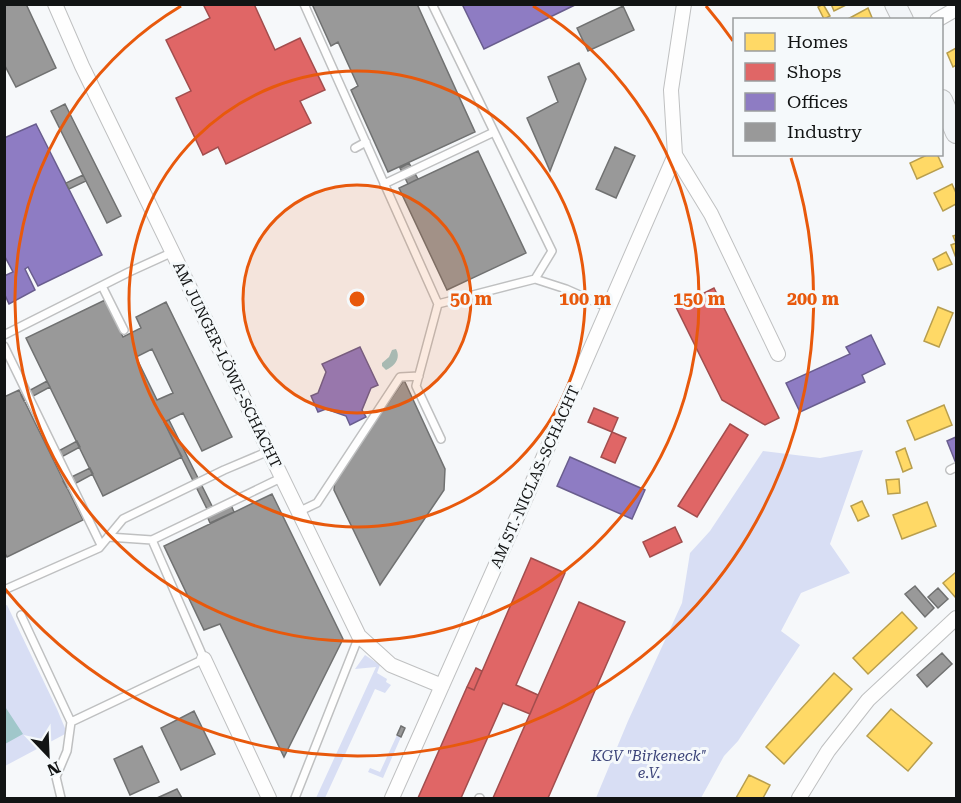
<svg xmlns="http://www.w3.org/2000/svg" width="961" height="803" font-family="'Roboto Serif',serif">
  <rect width="100%" height="100%" fill="#f6f8fa"/>
  <path fill="#d8def4" d="M863,450L830,544L850,573L801,593L781,631L800,645L738,741L724,756L701,798H596L628,721L682,603L690,553L710,531L763,451L820,458Z
    M7,605L57,709L67,733L5,766L4,606Z
    M365,655L380,665L377,673L387,679L386,682L391,685L385,693L375,689L325,798H316L376,667L355,669Z
    M397,735L401,737L383,778L368,772L370,768L380,772Z"/>
  <path fill="#a0c7ca" d="M396,349C401,358 395,366 386,370L382,366V363L389,357L392,350Z
    M4,705L23,734L5,744H4Z"/>
  <path fill="#ffd966" stroke="#b89e4d" stroke-width="1.5" d="M823,4L830,16L824,19L818,7Z
    M831,4H848L834,11Z
    M868,8L873,20H846Z
    M956,48V65L953,67L947,53Z
    M929,154H937L943,167L917,179L910,163Z
    M952,184L956,193V204L943,211L934,193Z
    M956,235V258L951,245L956,243L953,236Z
    M946,252L952,264L938,270L933,259Z
    M938,307L953,313L939,347L924,341Z
    M944,405L952,425L915,440L907,421Z
    M905,448L912,468L903,472L896,452Z
    M899,479L900,493L888,494L886,480Z
    M862,501L869,516L858,521L851,506Z
    M927,502L936,526L902,539L893,515Z
    M956,572V595L955,597L943,583Z
    M902,612L917,628L868,674L853,658Z
    M834,673L852,689L784,764L766,747Z
    M891,709L932,743L908,771L867,736Z
    M749,775L770,785L763,798H736Z"/>
  <path fill="#e06666" stroke="#a24d4d" stroke-width="1.5" d="M203,4H254L275,50L300,38L325,90L300,101L311,123L226,164L218,147L203,155L176,98L191,91L166,40L210,18Z
    M714,288L779,418L765,425L722,400L676,307Z
    M594,408L618,418L612,432L588,422Z
    M730,424L748,435L697,517L678,506Z
    M612,432L626,438L615,463L601,457Z
    M675,527L682,542L650,557L643,542Z
    M531,558L565,573L516,685L538,695L530,714L503,703L461,798H418L467,687L474,690Z
    M579,602L625,622L548,798H493Z
    M476,668L482,671L474,690L467,687Z"/>
  <path fill="#8e7cc3" stroke="#695d8e" stroke-width="1.5" d="M462,4H577L484,49Z
    M36,124L102,255L38,286L28,267L25,269L35,290L9,304L4,293V276L13,272L4,255V138Z
    M871,335L885,364L862,375L865,382L800,412L786,383L850,354L846,347Z
    M360,347L378,385L371,388L362,410L366,417L350,425L346,416L326,409L318,412L311,396L318,393L326,372L322,364Z
    M956,437V460L955,461L947,441Z
    M570,457L645,490L632,519L557,486Z"/>
  <path fill="#999" stroke="#707171" stroke-width="1.5" fill-rule="evenodd" d="M4,4H26L56,68L16,87L4,64Z
    M312,4H417L475,132L388,172L351,90L358,86L338,42L331,46Z
    M623,6L634,30L588,51L577,28Z
    M579,63L586,79L550,171L527,118L558,102L548,77Z
    M65,104L121,216L107,223L51,111Z
    M615,147L635,156L616,198L596,189Z
    M478,151L526,253L447,290L399,188Z
    M409,163L418,179L408,184L400,168Z
    M83,175L86,181L69,189L66,183Z
    M105,300L123,337L141,328L136,317L166,302L232,437L202,451L183,413L164,422L182,457L103,496L26,338ZM152,349L173,393L157,400L136,357Z
    M404,380L445,469L444,490L380,585L334,490L335,479Z
    M47,381L50,387L24,401L21,395Z
    M19,390L83,520L7,557L4,552V397Z
    M169,420L215,512L210,515L164,422Z
    M77,441L80,447L54,461L51,455Z
    M90,468L93,474L67,488L63,481Z
    M272,494L343,639L284,757L220,624L204,630L164,546Z
    M231,505L234,512L210,523L207,516Z
    M915,586L934,608L925,617L905,594Z
    M938,588L948,599L938,608L928,597Z
    M942,653L952,664L927,687L917,675Z
    M194,711L215,754L181,770L161,728Z
    M401,726L405,728L401,737L397,735Z
    M142,746L159,782L130,795L114,759Z
    M177,789L182,798H157Z"/>
  <g fill="none" stroke-linecap="round" stroke-linejoin="round">
    <g stroke="#bfc0c1" stroke-width="10">
      <path id="lane" d="M304,4L438,304L535,279L566,289L609,308
        M432,4L552,251L535,279
        M355,148L366,142
        M384,184L494,132
        M102,286L124,330
        M438,304L416,386L441,439
        M4,335L129,272L173,252
        M4,346L101,545
        M950,470L956,467
        M298,512L317,503L400,377L419,376
        M108,537L152,540
        M4,590L99,548L123,519L224,470L269,451
        M21,615L71,722L67,751L56,777L61,798
        M71,722L204,659L152,540L281,478
        M295,798L359,636
        M479,798H480"/>
    </g>
    <g stroke="#bfc0c1" stroke-width="16">
      <path id="street" d="M55,4L82,66L359,636L391,665L442,686
        M937,20L956,9
        M675,155L711,214L778,354
        M204,659L269,798
        M392,798L527,495L675,155L671,90L684,4
        M799,798L828,751L868,700L956,618"/>
    </g>
    <g stroke="#bfc0c1" stroke-width="22">
      <path id="secondary" d="M895,4L903,20
        M942,100L956,133"/>
    </g>
    <use href="#lane" stroke="#fefefe" stroke-width="7"/>
    <use href="#street" stroke="#fefefe" stroke-width="14"/>
    <use href="#secondary" stroke="#f1f4f7" stroke-width="20"/>
  </g>
  <circle cx="357" cy="299" r="114" fill="#e8590c" fill-opacity=".12"/>
  <g fill="none" stroke="#e8590c" stroke-width="3">
    <circle cx="357" cy="299" r="114"/>
    <circle cx="357" cy="299" r="228"/>
    <path d="M533 6A342 342 0 1 1 181 6"/>
    <path d="M706 6A456 456 0 0 1 733 41M791 158A456 456 0 0 1 5 589"/>
  </g>
  <g text-anchor="middle" stroke-width="6" stroke-linejoin="round" paint-order="stroke">
    <g font-size="15" fill="#121414" stroke="#f5f9fb">
      <text transform="translate(227 365) rotate(64)" y="5">AM JUNGER-LÖWE-SCHACHT</text>
      <text transform="translate(535 477) rotate(-66)" y="5">AM ST.-NICLAS-SCHACHT</text>
    </g>
    <g font-size="15" font-style="italic" fill="#3d457a" stroke="#f5f9fb">
      <text x="649" y="761">KGV "Birkeneck"<tspan x="649" dy="17">e.V.</tspan></text>
    </g>
  </g>
  <circle cx="357" cy="299" r="9" fill="#e8590c" stroke="#f5f9fb" stroke-width="3"/>
  <g font-size="18" text-anchor="middle" font-weight="bold" fill="#e8590c" stroke="#f5f9fb" stroke-width="6" stroke-linejoin="round" paint-order="stroke">
    <text x="471" y="305">50 m</text>
    <text x="585" y="305">100 m</text>
    <text x="699" y="305">150 m</text>
    <text x="813" y="305">200 m</text>
  </g>
  <rect width="961" height="803" fill="none" stroke="#121414" stroke-width="12"/>
  <rect x="733" y="18" width="210" height="138" fill="#f5f9fb" stroke="#9a9d9f" stroke-width="1.5"/>
  <rect x="745" y="33" width="30" height="18" fill="#ffd966" stroke="#9a9d9f" stroke-width="1.5"/>
  <text x="787" y="48" font-size="18" fill="#121414">Homes</text>
  <rect x="745" y="63" width="30" height="18" fill="#e06666" stroke="#9a9d9f" stroke-width="1.5"/>
  <text x="787" y="78" font-size="18" fill="#121414">Shops</text>
  <rect x="745" y="93" width="30" height="18" fill="#8e7cc3" stroke="#9a9d9f" stroke-width="1.5"/>
  <text x="787" y="108" font-size="18" fill="#121414">Offices</text>
  <rect x="745" y="123" width="30" height="18" fill="#999999" stroke="#9a9d9f" stroke-width="1.5"/>
  <text x="787" y="138" font-size="18" fill="#121414">Industry</text>
  <g transform="translate(48 755) rotate(157)" stroke="#f5f9fb" stroke-width="4.5" paint-order="stroke">
  <path d="M0-4.5L10 22L0 15L-10 22Z" fill="#121414"/>
  <text y="-9" font-size="16" font-weight="bold" text-anchor="middle" fill="#121414">N</text>
  </g>
</svg>
